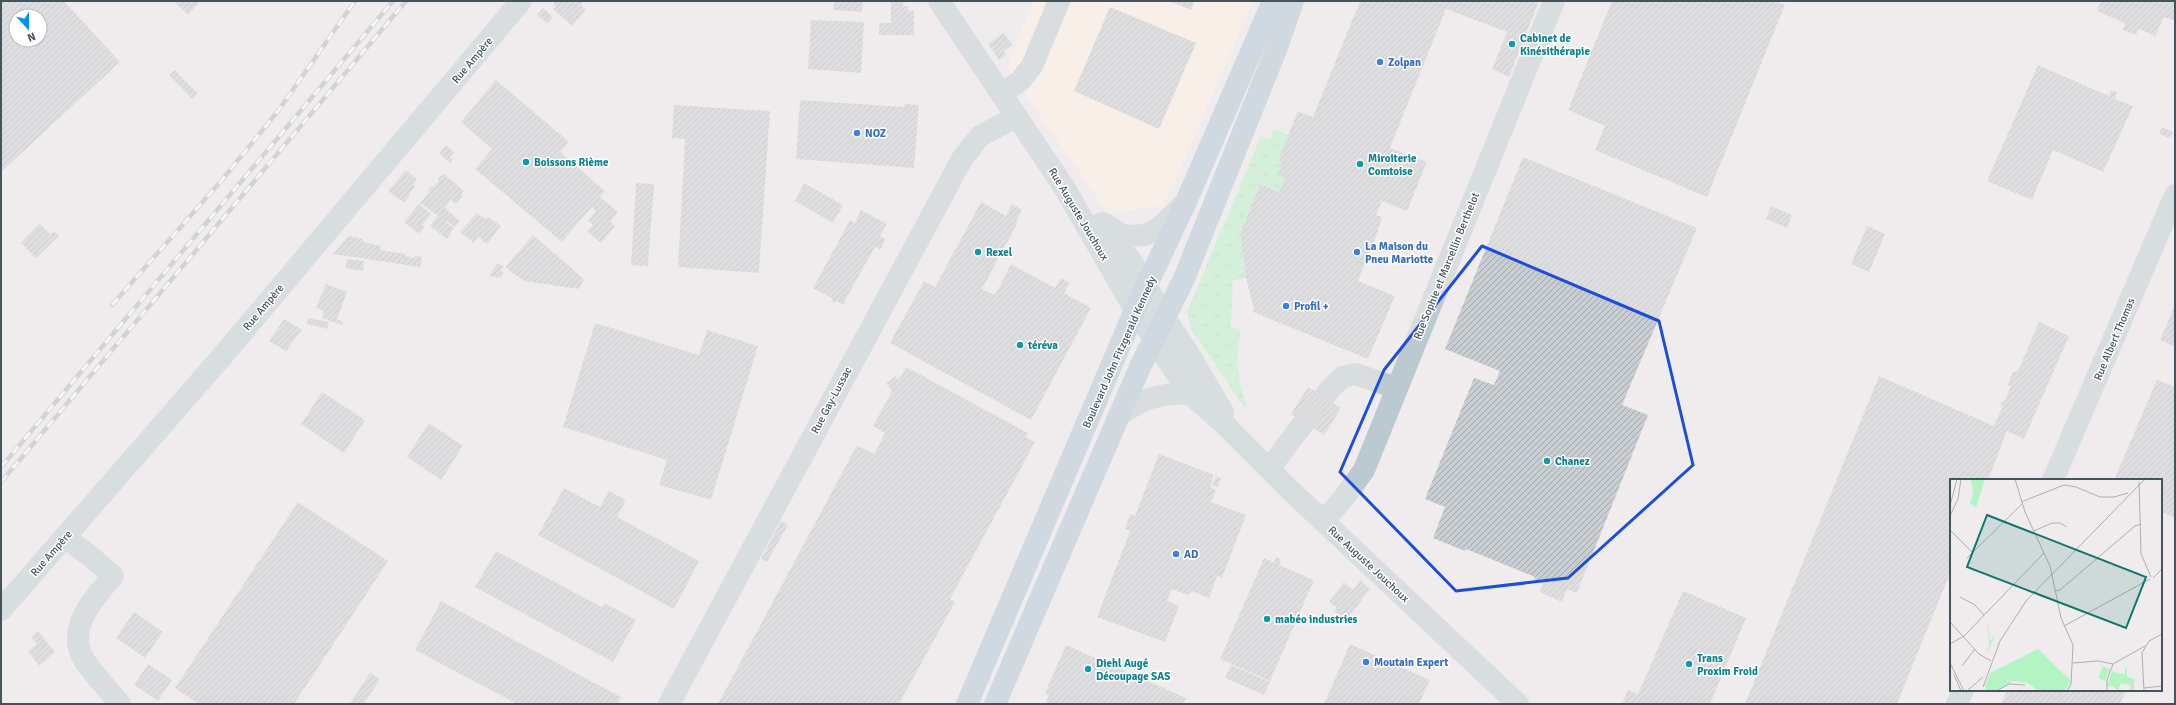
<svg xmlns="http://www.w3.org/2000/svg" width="2176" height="705" font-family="Signika,sans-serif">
  <defs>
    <pattern id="grass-tufts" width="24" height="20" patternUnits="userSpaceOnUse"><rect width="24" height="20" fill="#b4f4c3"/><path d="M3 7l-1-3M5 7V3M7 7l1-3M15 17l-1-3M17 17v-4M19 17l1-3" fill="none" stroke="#9cd3aa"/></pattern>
    <pattern id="building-hatch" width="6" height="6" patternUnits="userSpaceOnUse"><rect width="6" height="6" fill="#c8cdd2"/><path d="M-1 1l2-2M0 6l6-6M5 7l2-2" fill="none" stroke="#a4a9ae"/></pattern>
  </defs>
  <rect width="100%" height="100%" fill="#f0eced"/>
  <path fill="#fef1e2" d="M1033,1H1253L1164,206L1108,213L1007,68Z"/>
  <path fill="url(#grass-tufts)" d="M1274,128L1288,135L1278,160L1282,162L1277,175L1285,178L1279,192L1260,184L1240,234L1246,278L1233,281L1231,327L1241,329C1236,358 1236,377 1247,405L1244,407L1191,329L1187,312L1261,136L1270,140Z"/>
  <path fill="url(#building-hatch)" fill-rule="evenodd" d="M1,1H64L120,62L1,172ZM16,16H40V40H16Z
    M174,1H201L188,15Z
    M555,1H584L581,5L586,10L572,26L553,9L556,6L553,3Z
    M834,1H863L862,12L833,10Z
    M891,1H903V6H908V11H914V35H879V23H891Z
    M1169,1H1195L1191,10Z
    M1360,1H1539L1509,77L1492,69L1507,32L1446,9L1390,148L1427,162L1407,211L1382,201L1376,215L1382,217L1378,231L1358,281L1395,296L1368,359L1253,312L1254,309L1246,278L1240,234L1260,184L1279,192L1285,178L1277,175L1282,162L1278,160L1298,111L1313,117Z
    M1612,1H1775L1785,5L1707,197L1595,150L1605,126L1568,110Z
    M2101,1H2175V21L2164,17L2155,36L2139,29L2136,35L2123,30L2125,23L2097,11Z
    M1110,7L1196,43L1159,129L1074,91Z
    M543,8L553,17L547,23L537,15Z
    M811,20L864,22L861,73L808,69Z
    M1004,33L1012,45L1004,51L1006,55L999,60L988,44Z
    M2038,65L2109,96L2111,90L2117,92L2115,99L2133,106L2103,172L2053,150L2032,200L1987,181Z
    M175,70L198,94L192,99L169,75Z
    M496,80L569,142L560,152L605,191L600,197L618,212L610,222L615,226L601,243L587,231L593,225L588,221L596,211L592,207L562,242L475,169L492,149L461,122Z
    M800,100L904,107L905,104L919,105L914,168L796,159Z
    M674,105L770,111L759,273L678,267L685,139L672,138Z
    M2162,127L2173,132L2170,138L2159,134Z
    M446,145L454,152L450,157L453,159L450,163L439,153Z
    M1523,157L1697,228L1622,405L1648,415L1577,593L1567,589L1562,602L1540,592L1543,583L1534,579L1535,577L1466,549L1465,551L1433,538L1445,507L1425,499L1474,378L1494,385L1500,371L1445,349Z
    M406,170L417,179L413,185L415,187L409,194L410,195L404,203L388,191Z
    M444,174L464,191L461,194L463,196L456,204L451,200L445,208L460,221L455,227L447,221L446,222L454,228L447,239L430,226L438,216L420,203L429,192L428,190L432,186L433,187L438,182L439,177Z
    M636,183L654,184L648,266L631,265Z
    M804,183L843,205L833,223L795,201Z
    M981,202L1006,216L1012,204L1022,210L1016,221L1018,222L982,289L995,295L1011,264L1055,288L1061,278L1070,283L1064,293L1091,308L1031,420L890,343L924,281L935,287Z
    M419,204L431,214L422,225L425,227L419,234L404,222Z
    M1771,206L1792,215L1787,228L1766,219Z
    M861,210L887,224L880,236L886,239L880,250L875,247L843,304L836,301L835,303L831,300L832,298L813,288L850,220L855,223Z
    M477,213L486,219L488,217L501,226L487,244L478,237L474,243L460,232Z
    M40,224L50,234L54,231L59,236L36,258L21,243Z
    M1867,226L1885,234L1869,272L1851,264Z
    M533,235L584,279L579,289L524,281L505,267Z
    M349,236L363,239V242L381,246L380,250L405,254V256L415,258V255L422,257L420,267L333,254Z
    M347,259L364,261L363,271L346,268Z
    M498,263L504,267L501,271L504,273L501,278L489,276Z
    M326,284L347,292L337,319L343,322L342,325L322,318L324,311L316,308Z
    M2175,305V347L2160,340Z
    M308,318L329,322L327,329L307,324Z
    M284,319L302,330L286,351L269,341Z
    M2039,322L2069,336L2024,439L2007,431L1988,480H1951V571L1897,704H1745L1879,376L1994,426L2003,406L2001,405L2002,401L2004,402L2011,386L2007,385L2013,372L2018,371Z
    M595,323L699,355L707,330L758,346L711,500L659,485L667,460L563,427Z
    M906,367L1028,433L1026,437L1035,442L950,599L955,602L899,704H718L857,445L874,454L885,433L873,426L892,391L886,383L896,376L898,381Z
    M2157,380L2175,387V518L2161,512V480H2114Z
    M1308,387L1341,408L1324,435L1291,414Z
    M322,392L365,420L344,453L301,424Z
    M429,423L463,446L441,480L407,457Z
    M1159,454L1214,475L1210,487L1216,490L1211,502L1246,515L1222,578L1217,576L1209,598L1191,591L1189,595L1172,589L1167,601L1179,606L1165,642L1097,617L1130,531L1125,529L1130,514L1135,516Z
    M1216,476L1221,478L1218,487L1212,485Z
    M564,488L600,507L609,491L626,500L617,517L699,561L674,609L538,535Z
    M298,502L388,561L294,704H199L175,688Z
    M781,521L788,525L767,562L761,559Z
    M496,551L602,607L605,603L636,620L613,662L475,587Z
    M1276,557L1281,559L1279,565L1314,580L1270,681L1220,659L1264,558L1274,563Z
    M1360,580L1370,589L1348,618L1345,615L1342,618L1334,611L1337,608L1329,602L1344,582L1353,590Z
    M1683,591L1746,618L1710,704H1622L1628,690L1638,694Z
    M441,601L621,697L617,704H517L415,650Z
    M134,612L163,632L145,658L116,638Z
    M38,631L55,652L39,666L28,651L37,644L31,637Z
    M1350,644L1430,680L1419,704H1324Z
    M1066,645L1186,698L1183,704H1045L1049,695L1045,693Z
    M148,664L172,680L158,701L134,685Z
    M1231,665L1270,682L1264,695L1225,678Z
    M370,673L380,679L364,704H352L350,703Z
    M2007,690H2126L2120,704H2001Z"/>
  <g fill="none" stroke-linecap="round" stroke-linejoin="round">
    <path stroke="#c5c6c9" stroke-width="22" stroke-dasharray="22 11" stroke-linecap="butt" d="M1302,425L1331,388"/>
    <path stroke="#bbcad1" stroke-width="22" d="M939,1L1064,187L1135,310L1189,393L1222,422L1290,490L1518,704
      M1001,94L1020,81L1032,66L1059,1
      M1102,223L1132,262L1165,318L1189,354L1223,412L1222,419
      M1105,224L1124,236L1145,235L1153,232L1166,222L1185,203
      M1331,388L1343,377L1355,374L1397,388
      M1121,414C1147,396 1158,395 1189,393
      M1269,469L1302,425
      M2053,480L2175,195
      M1323,521L1343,499L1364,470L1554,1
      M65,537L90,556L113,576C95,597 66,627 83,658C92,674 109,689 120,704
      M1,610L225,353L521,1
      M669,704L962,159L980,136L1016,117
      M1957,704L1963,690"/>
    <path stroke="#a8c2cf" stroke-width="22" d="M967,704L1135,310L1186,202L1273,1
      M995,704L1140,367L1183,281L1276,50L1293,1"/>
    <g stroke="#aeb3b8" stroke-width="4.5">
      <path id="rail" d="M112,305L222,180L278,111L355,1
        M1,467L393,1
        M1,482L406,1"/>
    </g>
    <use href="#rail" stroke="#fff" stroke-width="3" stroke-dasharray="9" stroke-linecap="butt"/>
  </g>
  <path d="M0 0H2176V705H0ZM1482,246L1659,321L1693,465L1568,578L1456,591L1340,472L1384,370Z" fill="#f0eced" fill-opacity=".55" fill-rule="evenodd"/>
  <path fill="none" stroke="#1d4ed8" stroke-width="3" stroke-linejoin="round" d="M1482,246L1659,321L1693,465L1568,578L1456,591L1340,472L1384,370Z"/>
  <g fill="#0f9aa8" stroke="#fff" stroke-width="1.5">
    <circle cx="1512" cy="44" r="4"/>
    <circle cx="526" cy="162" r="4"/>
    <circle cx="1360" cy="164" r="4"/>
    <circle cx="978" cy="252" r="4"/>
    <circle cx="1020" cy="345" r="4"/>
    <circle cx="1547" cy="461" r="4"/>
    <circle cx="1267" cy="619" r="4"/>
    <circle cx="1689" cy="664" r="4"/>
    <circle cx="1088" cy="669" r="4"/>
  </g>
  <g fill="#3f7fe0" stroke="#fff" stroke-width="1.5">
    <circle cx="1380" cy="62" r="4"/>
    <circle cx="857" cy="133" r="4"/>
    <circle cx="1357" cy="252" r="4"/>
    <circle cx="1286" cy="306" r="4"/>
    <circle cx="1176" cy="554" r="4"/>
    <circle cx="1366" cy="662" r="4"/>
  </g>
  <g text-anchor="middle" stroke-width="3" stroke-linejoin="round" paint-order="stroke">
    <g font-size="11" font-weight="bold" fill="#0d838f" stroke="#fff" text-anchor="start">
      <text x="1520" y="42">Cabinet de<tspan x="1520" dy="13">Kinésithérapie</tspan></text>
      <text x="1368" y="162">Miroiterie<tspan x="1368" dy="13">Comtoise</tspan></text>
      <text x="534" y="166">Boissons Rième</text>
      <text x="986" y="256">Rexel</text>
      <text x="1028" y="349">téréva</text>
      <text x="1555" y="465">Chanez</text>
      <text x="1275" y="623">mabéo industries</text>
      <text x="1697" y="662">Trans<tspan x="1697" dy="13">Proxim Froid</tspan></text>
      <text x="1096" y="667">Diehl Augé<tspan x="1096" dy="13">Découpage SAS</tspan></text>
    </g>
    <g font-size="11" fill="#43545c" stroke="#fff">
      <text transform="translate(472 60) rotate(-50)" y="4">Rue Ampère</text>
      <text transform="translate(1079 214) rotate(59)" y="4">Rue Auguste Jouchoux</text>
      <text transform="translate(1446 266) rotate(-68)" y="4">Rue Sophie et Marcellin Berthelot</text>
      <text transform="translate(263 307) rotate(-50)" y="4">Rue Ampère</text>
      <text transform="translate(2114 339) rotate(-67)" y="4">Rue Albert Thomas</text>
      <text transform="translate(1119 352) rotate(-66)" y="4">Boulevard John Fitzgerald Kennedy</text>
      <text transform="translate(831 400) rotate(-62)" y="4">Rue Gay-Lussac</text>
      <text transform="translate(51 553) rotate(-49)" y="4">Rue Ampère</text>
      <text transform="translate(1369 564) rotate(43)" y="4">Rue Auguste Jouchoux</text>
    </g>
    <g font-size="11" font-weight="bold" fill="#366cbe" stroke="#fff" text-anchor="start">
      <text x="1388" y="66">Zolpan</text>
      <text x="865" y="137">NOZ</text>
      <text x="1365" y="250">La Maison du<tspan x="1365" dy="13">Pneu Mariotte</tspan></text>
      <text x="1294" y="310">Profil +</text>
      <text x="1184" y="558">AD</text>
      <text x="1374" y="666">Moutain Expert</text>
    </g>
  </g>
  <g transform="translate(1950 479)">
    <rect width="212" height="212" fill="#f0eced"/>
    <path d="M21,0H35L26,29L20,24L23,13ZM36,135L40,163L46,154L36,177L39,166ZM177,187V198L184,200V212H181V206L171,204ZM162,192L169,194L164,208L157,207Z" fill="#b4f4c3"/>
    <path d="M169,194L174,195L168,212L164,208Z" fill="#b4f4c3"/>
    <path d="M88,170L121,202L114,212H88L78,204L55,201L46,191Z" fill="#b4f4c3"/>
    <path d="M46,191L55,201L63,203L43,212L36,211L35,206L40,194Z" fill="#b4f4c3"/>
    <path d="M153,187L160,190L155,202L148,199Z" fill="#b4f4c3"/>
    <path fill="none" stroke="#abafb3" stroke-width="1" d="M65,0L75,33L100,87L111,139L123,166L121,205L117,212M189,3L191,75L201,98M71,23L114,6L126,8L150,18H164L178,14M0,27L7,0M0,37L8,20L11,0M0,51L23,74M84,52L102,44H110L117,48M17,79L72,25M203,99L212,90M105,112L110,111L185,47L191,45M10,118L25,126L34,136M0,143L29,175L41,182M114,147L200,100M0,165L14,157L94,74M0,184L14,212M123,184L148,182L163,185M163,185L195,167M12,187L25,170M4,196L11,212M33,208L50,162L76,122L195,0M194,209L212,207M17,212L33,198M46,212L59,205L75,206M157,212V201L163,185M194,212L192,174L199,162L212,155"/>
    <path fill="#0f766e" fill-opacity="0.15" stroke="#0f766e" stroke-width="2" d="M37,36L196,98L176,149L17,88Z"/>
    <rect width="212" height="212" fill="none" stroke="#43545c" stroke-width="2"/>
  </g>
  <rect width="2176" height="705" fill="none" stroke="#43545c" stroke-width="4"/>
  <g transform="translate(28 28) rotate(159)"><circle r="19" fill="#ffffff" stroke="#b4bbbe"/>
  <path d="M0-3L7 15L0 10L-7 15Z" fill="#048ff2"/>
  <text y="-6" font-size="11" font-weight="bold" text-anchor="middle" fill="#43545c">N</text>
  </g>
</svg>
